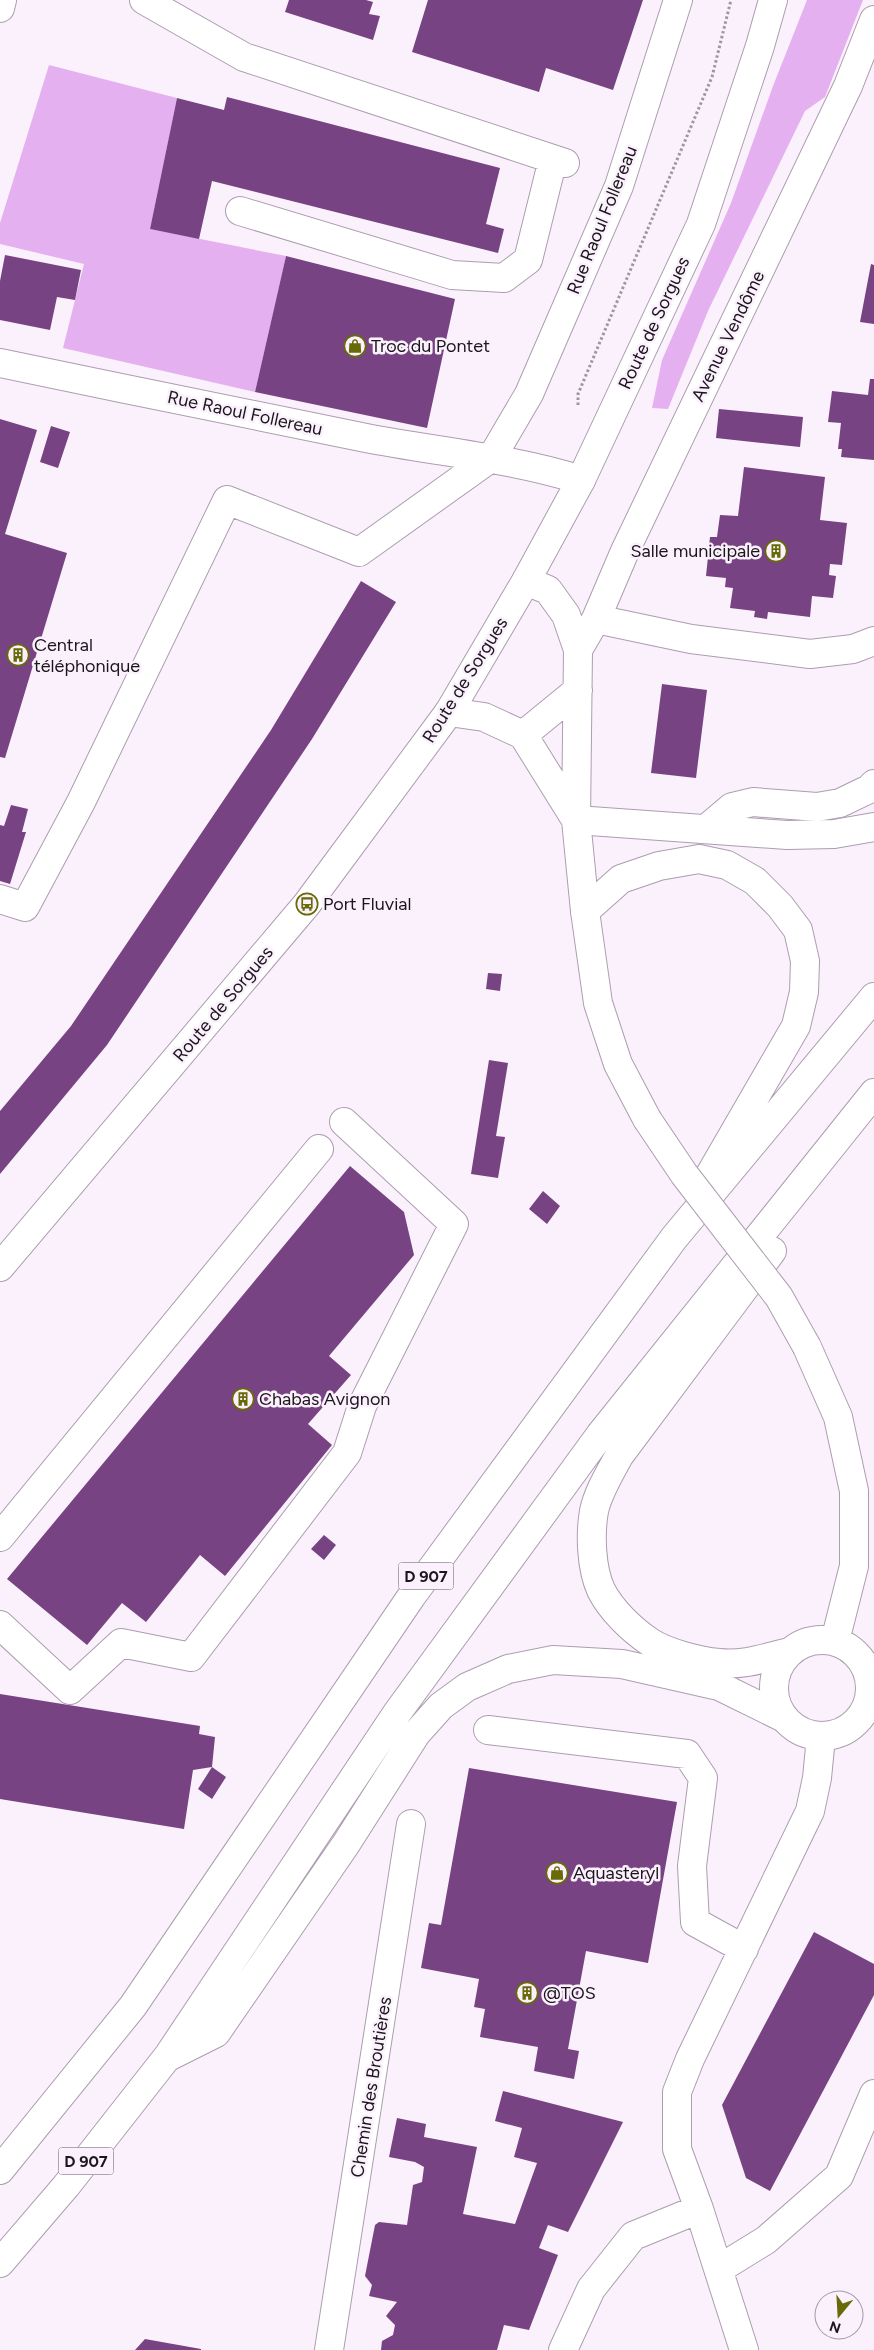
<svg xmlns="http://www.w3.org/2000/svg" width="874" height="2350" font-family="Figtree,sans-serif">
  <rect width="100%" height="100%" fill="#fbf1fd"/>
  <path fill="#e5b0ef" d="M807,0H863L825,97L805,111L708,311L668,409L652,408L662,360L731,203L773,86Z
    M49,65L177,98L150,229L286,256L255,392L63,348L84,264L0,244V223Z"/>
  <path fill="#784382" d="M289,0H366L373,2L369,14L380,16L373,40L285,12Z
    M428,0H643L613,90L546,68L539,92L412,52Z
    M227,97L500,168L486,224L504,229L498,253L212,181L199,239L150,229L177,98L224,110Z
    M5,255L81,270L75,300L57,297L50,330L0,320V281Z
    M286,256L455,299L427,428L255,392Z
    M871,264L874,265V324L860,322Z
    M870,379H874V460L841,457L842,449H838L841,423L828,422L832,391L868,395Z
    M719,409L803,417L800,447L716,438Z
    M0,419L37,430L5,534L67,553L5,758L0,757Z
    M51,426L70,432L58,468L40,462Z
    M744,467L825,477L820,520L847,523L842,565L830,564L829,575L836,576L833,598L812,596L810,617L768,612L767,619L754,617L755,611L730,608L733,588L725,587L726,578L706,576L710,537H717L720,515L738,516Z
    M361,581L396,602L312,739L107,1045L0,1174V1111L71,1026L271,730Z
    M662,684L707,690L696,778L651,773Z
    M11,805L28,809L22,832H26L10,884L0,881V825L4,826Z
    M488,973L502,974L500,991L486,989Z
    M489,1060L508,1063L496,1136L505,1137L498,1178L471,1174Z
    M350,1166L404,1212L414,1255L329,1356L351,1375L308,1424L332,1445L225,1576L200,1555L146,1622L122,1603L87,1645L7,1579Z
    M543,1191L560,1206L547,1224L529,1209Z
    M324,1535L336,1545L324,1560L311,1549Z
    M0,1694L200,1726L199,1734L215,1737L212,1767L193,1770L184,1829L0,1799Z
    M212,1767L226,1777L212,1799L198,1789Z
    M469,1768L677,1802L648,1963L586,1951L568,2049L579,2051L574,2079L534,2071L538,2047L480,2037L485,2009L474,2007L479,1979L421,1968L429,1923L441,1925Z
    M814,1932L874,1964V1995L770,2191L746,2178L722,2105Z
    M503,2091L623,2122L568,2232L548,2225L539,2248L558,2255L529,2330L504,2325L497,2350H381L382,2341L393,2335L395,2325L386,2316L397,2302L369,2296L372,2285L365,2276L375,2225L379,2222L407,2225L413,2185L422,2182L424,2167L415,2162L389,2157L397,2118L426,2124L424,2137L477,2147L463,2214L515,2224L537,2163L514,2157L522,2128L495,2121Z
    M145,2339L201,2349V2350H135Z"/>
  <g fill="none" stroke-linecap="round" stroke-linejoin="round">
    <g stroke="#ac9daf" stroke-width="30">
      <path id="minor" d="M144,0L244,57L565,163
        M0,8L2,0
        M240,211L452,275L504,278L528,260L553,159
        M0,363C122,388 244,414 366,438C439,452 511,458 581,480
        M526,581L548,590L566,615L578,650L576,820L585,911L598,1003L618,1064L647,1119
        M596,619L691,639L810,654L853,649L874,641
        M578,650L596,619L625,551L848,86L874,20
        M449,712L484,717L523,735L576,820
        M523,735L578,690
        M706,829L732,807L753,802L817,807L840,803L869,789L874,784
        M0,899L25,907L81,802L227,500L359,552L492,457L529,394L619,186L678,0
        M807,1347L838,1417L854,1491V1566L835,1641
        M0,1537L319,1149
        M0,1625L70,1690L121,1643L191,1657L347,1453L362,1406L454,1224L344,1122
        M774 1688a48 48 0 1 1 96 0a48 48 0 1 1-96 0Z
        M488,1730L687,1754L703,1778L692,1866L695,1922L744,1949
        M719,2269L766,2240L839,2176L874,2094
        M329,2350L411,1824
        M563,2350L591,2289L633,2236L699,2209
        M744,2350L699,2209L677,2149V2092L690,2059L810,1811L817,1778L821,1737"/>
    </g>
    <g stroke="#ac9daf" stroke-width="30">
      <path id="major" d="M0,1267L307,904L449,712L526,581L581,480L701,224L760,46L773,0"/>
    </g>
    <g stroke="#ac9daf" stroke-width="30">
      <path id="highway" d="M576,820L787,835L834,834L874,827
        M585,911L621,879L659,866L699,859L727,865L755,881L780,906L798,930L805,961L804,992L796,1026L708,1178
        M772,1251L619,1456C610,1473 598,1492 594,1511C590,1534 591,1568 601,1590C611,1610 632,1630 650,1642C666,1653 700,1661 719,1663C743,1666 768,1657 790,1652
        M170,2056L216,2033L346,1844L416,1734L441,1706L467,1687L508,1669L553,1660L622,1664L719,1686L784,1718
        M0,2170L133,2006L411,1597L674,1238L874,997
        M0,2263L66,2186L168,2056L397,1713L600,1435L874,1093"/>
    </g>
    <path stroke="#9e959f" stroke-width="3" stroke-dasharray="2.5 2.5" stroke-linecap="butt" d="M578,405V394L712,77L731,0"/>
    <use href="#minor" stroke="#fff" stroke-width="28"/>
    <use href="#major" stroke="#fff" stroke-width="28"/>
    <use href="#highway" stroke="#fff" stroke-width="28"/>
    <g stroke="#ac9daf" stroke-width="30" stroke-linecap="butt">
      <path id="minor-bridge" d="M647,1119L684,1174L779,1297L807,1347"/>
    </g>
    <use href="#minor-bridge" stroke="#fff" stroke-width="28"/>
  </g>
  <defs>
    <g id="shop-ring" transform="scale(1.125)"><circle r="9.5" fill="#fbf1fd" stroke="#686907" stroke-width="1.5"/><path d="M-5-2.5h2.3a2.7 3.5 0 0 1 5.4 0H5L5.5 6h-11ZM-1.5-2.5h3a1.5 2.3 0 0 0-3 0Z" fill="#686907"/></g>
    <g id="building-ring" transform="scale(1.125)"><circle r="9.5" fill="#fbf1fd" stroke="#686907" stroke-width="1.5"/><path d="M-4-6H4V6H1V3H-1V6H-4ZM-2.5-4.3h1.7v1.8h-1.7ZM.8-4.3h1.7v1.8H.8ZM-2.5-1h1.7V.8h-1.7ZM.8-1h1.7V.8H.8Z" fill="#686907"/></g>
    <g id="bus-ring" transform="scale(1.125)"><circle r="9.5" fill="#fbf1fd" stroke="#686907" stroke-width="1.5"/><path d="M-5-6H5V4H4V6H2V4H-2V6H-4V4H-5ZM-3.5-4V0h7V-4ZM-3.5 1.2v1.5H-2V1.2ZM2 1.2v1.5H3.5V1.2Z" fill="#686907"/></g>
  </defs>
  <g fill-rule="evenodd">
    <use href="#shop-ring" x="355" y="346"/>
    <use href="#building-ring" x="776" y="551"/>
    <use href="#building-ring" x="18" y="655"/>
    <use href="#bus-ring" x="307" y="904"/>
    <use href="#building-ring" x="243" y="1399"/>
    <use href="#shop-ring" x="557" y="1873"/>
    <use href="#building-ring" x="527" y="1993"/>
  </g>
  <g text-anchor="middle" stroke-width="5" stroke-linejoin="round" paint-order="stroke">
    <g fill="#fbf1fd" stroke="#5e5760" stroke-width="1">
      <rect x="398.5" y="1562.5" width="55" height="27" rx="4"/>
      <rect x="58.5" y="2147.5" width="55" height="27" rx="4"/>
    </g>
    <g font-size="16" font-weight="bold" fill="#1b151c">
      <text x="426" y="1582">D 907</text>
      <text x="86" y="2167">D 907</text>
    </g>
    <g font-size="18" fill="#1b151c" stroke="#fbf1fd">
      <text transform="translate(602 220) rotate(-68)" y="6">Rue Raoul Follereau</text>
      <text transform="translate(654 323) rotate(-65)" y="6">Route de Sorgues</text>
      <text transform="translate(728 336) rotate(-64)" y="6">Avenue Vendôme</text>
      <text transform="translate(245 413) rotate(12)" y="6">Rue Raoul Follereau</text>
      <text transform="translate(465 680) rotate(-58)" y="6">Route de Sorgues</text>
      <text transform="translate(223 1004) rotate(-50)" y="6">Route de Sorgues</text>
      <text transform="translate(371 2087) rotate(-81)" y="6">Chemin des Broutières</text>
    </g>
    <g font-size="18" fill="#1b151c" stroke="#fbf1fd" text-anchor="start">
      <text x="371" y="352">Troc du Pontet</text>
      <text x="760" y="557" text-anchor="end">Salle municipale</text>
      <text x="34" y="651">Central<tspan x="34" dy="21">téléphonique</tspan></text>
      <text x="323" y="910">Port Fluvial</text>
      <text x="259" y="1405">Chabas Avignon</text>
      <text x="573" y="1879">Aquasteryl</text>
      <text x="543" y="1999">@TOS</text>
    </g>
  </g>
  <g transform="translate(839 2315) rotate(198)"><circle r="24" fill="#fbf1fd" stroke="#a199a3"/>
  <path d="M0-4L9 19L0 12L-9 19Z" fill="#686907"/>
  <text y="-8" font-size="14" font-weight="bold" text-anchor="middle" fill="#1b151c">N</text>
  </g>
</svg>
